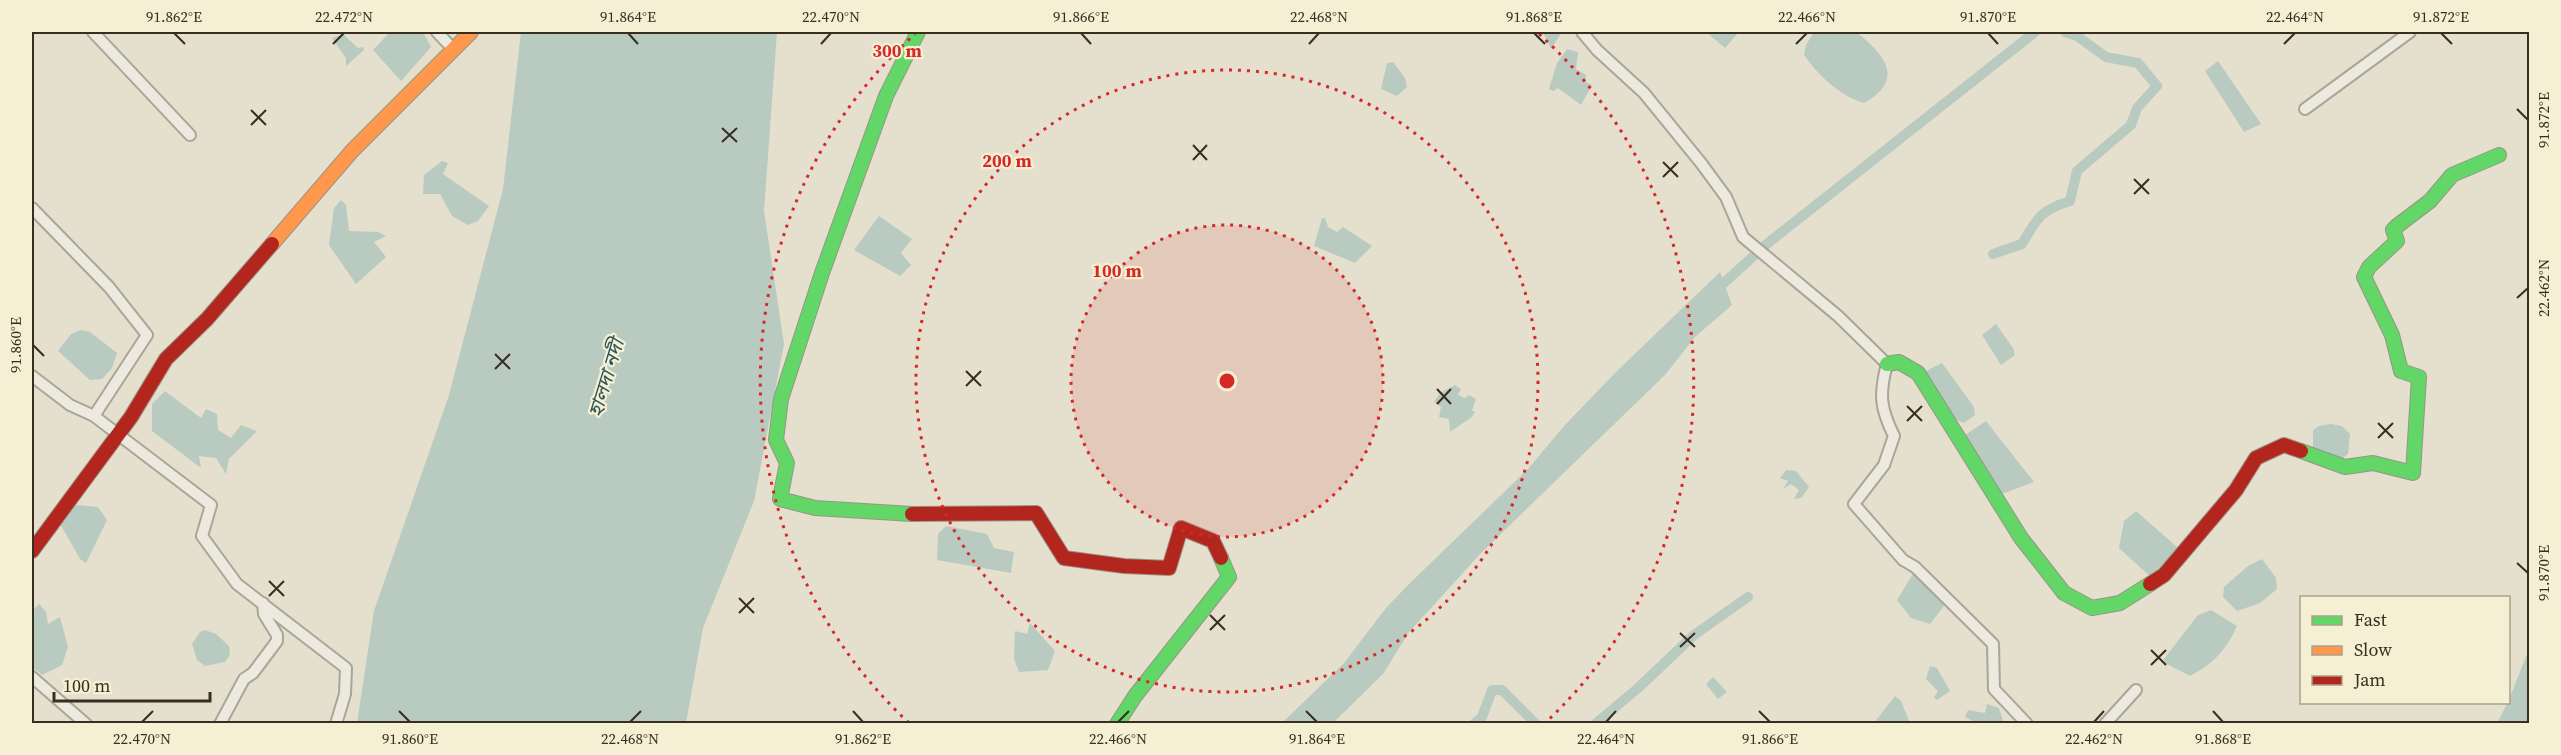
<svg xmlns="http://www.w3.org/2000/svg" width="2561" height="755" font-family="'Source Serif 4','Noto Sans Bengali',serif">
  <rect width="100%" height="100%" fill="#e4e0cd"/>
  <path fill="#b9cac1" d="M390,32H411L414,34L423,32L431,47L401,81L373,50Z
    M521,32H777L764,211L784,344L754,501L703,628L686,723H357L374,611L449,395L503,189Z
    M1543,32H1562L1551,49Z
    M1706,32H1739L1725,48Z
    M1814,32H1856C1886,55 1905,80 1864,103C1840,96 1819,76 1804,55L1806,45Z
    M343,34L358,48L364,47V50L346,66V58L332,38Z
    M1567,49L1578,52L1576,69L1586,75V82L1592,85L1581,105L1558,88L1553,91L1549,89L1557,63Z
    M2218,61L2261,124L2244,132L2205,71Z
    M1393,62L1405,78L1407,87L1397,96L1381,89L1387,63Z
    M442,161L448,163L443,174L489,206L478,221L468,225L452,216L440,194H423L424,175Z
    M341,200L346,205L349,231L378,232L386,236L374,242L386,257L356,284L329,245L334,208Z
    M879,216L912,239L901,253L911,265L900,276L854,250Z
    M1322,218H1325L1328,227L1337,232L1343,227L1372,246L1355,263L1314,246Z
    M1720,272L1732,305L1695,337L1665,375L1482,552L1409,632L1383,674L1333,723H1282L1344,663L1386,608L1409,584L1528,469L1564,426L1616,372Z
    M1996,324L2013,348L2015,355L2001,365L1982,335Z
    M81,330L90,332L117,353L112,368L102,379L90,380L58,351L71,334Z
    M1942,363L1974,407L1975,415L1964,423L1954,419L1924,372Z
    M1455,385L1461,389L1458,395L1465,398L1469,395L1476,399L1472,411H1475L1472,417L1450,432L1449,419L1439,417L1441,407L1434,402L1440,393Z
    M165,391L201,418L206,409L217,414L218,430L231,438L241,425L257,431L229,459L226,474L216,458L199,456L201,468L152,431V404Z
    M1986,421L2034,482L2002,494L1965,435Z
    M2331,424L2342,426L2350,434L2348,454L2340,460L2313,450V430L2319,426Z
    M1786,470L1796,471L1809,487L1801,498L1794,499L1799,490L1791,484L1783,489L1788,481L1780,478Z
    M76,505L98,507L107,520L86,563L80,559L59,522Z
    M2136,511L2177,547L2152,578L2119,548L2124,521Z
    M946,526L987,534L994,548L1014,552L1011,573L937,560L938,534Z
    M2262,559L2276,578L2277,589L2260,603L2237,611L2223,597L2224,587L2248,566Z
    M1913,574L1925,578L1944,606L1930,624L1911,618L1897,600Z
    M39,604L46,612L48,624L60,617L68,647L62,665L42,675L32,667V611Z
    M2211,610L2237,626C2228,648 2212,665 2190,676L2165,663L2164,659L2198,615Z
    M1030,623L1055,651L1048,670L1019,672L1014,659L1015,631L1027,634Z
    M205,630L216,634L229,646L230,655L225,662L205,666L197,660L192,644L200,632Z
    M2529,649V723H2497L2508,702Z
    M1930,666L1937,668L1950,691L1937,700L1934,697L1938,691L1926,679Z
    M1713,677L1727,692L1718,699L1706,684Z
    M1895,696L1901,701L1910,723H1874Z
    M1987,704L1999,708L2003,721L2001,723H1976L1965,717L1968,710L1985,713Z"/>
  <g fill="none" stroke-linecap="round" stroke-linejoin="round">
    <path stroke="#b9cac1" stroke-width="10" d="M1993,254L2022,244C2037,218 2041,210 2070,201L2077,171L2131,125L2137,108L2157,86L2138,63L2106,57L2077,36L2065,32
      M1716,290L1768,243L2035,32
      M1474,724L1482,717L1492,690H1502L1536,724
      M1595,724L1637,689L1694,635L1748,597"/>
    <g stroke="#a9a597" stroke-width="14">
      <path id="street" d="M93,32L190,135
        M437,32L454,50
        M1582,32L1597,50L1644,93L1701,163L1726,197L1743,237L1838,316L1887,364C1879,394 1880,408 1894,436L1884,465L1854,504L1903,560L1915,567L1993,644L1994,689L2027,724
        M2305,109L2410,32
        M32,208L109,287L147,335L94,416
        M32,376L70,405L94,416L211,505L202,536L237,584L346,668L345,694L336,724
        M32,677L86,724
        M220,724L244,679L253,673L277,641V635L264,614L263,603
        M2105,724L2136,690"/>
    </g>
    <g stroke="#999486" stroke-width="16">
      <path id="fast" d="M1887,364L1899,362L1918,373L2021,538L2064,593L2092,608L2120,603L2150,584
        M2301,451L2345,467L2373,463L2413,473L2419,377L2401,371L2392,335L2364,277L2369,267L2397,241L2393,230L2397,226L2430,201L2452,175L2499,155
        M912,514L815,508L780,499L787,463L776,440L781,399L822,273L886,96L918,32
        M1117,724L1135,696L1229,577L1221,558"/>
    </g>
    <g stroke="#999486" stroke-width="16">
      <path id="slow" d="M272,244L352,151L471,32"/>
    </g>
    <g stroke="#999486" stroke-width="16">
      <path id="jam" d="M912,514L1036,513L1064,558L1124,566L1169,568L1181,528L1213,541L1221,558
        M32,551L131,417L166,359L207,319L272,244
        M2150,584L2164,575L2236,490L2256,458L2284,445L2301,451"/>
    </g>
    <use href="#street" stroke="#ece9df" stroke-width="10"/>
    <use href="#fast" stroke="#63d668" stroke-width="14"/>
    <use href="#slow" stroke="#ff974d" stroke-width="14"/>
    <use href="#jam" stroke="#b3261e" stroke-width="14"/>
  </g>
  <path fill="none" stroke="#382e1f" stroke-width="2" d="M174,33L185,44M628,33L638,44M1081,33L1091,44M1534,33L1545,44M1988,33L1998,44M2441,33L2452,44M333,44L344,33M821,44L831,33M1309,44L1319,33M1796,44L1807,33M2284,44L2295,33M2517,109L2528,120M251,110L266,125M251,125L266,110M722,128L737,142M722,142L737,128M1193,145L1207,160M1193,160L1207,145M1663,162L1678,177M1663,177L1678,162M2134,179L2149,194M2134,194L2149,179M2517,298L2528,288M33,345L44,356M495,354L510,369M495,369L510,354M966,371L981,386M966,386L981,371M1437,389L1451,404M1437,404L1451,389M1907,406L1922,421M1907,421L1922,406M2378,423L2393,438M2378,438L2393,423M2517,563L2528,573M269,581L284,596M269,596L284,581M739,598L754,613M739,613L754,598M1210,615L1225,630M1210,630L1225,615M1680,633L1695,647M1680,647L1695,633M2151,650L2166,665M2151,665L2166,650M399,711L410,722M853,711L863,722M1306,711L1317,722M1759,711L1770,722M2213,711L2223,722M142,722L153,711M630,722L641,711M1118,722L1129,711M1606,722L1616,711M2094,722L2104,711"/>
  <circle cx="1227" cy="381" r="156" fill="#d62828" fill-opacity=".12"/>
  <g fill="none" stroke="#d62828" stroke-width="3" stroke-dasharray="3 6">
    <circle cx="1227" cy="381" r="156"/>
    <circle cx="1227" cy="381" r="311"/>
    <path d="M909 723A467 467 0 0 1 915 34M1539 34A467 467 0 0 1 1545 723"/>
  </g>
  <g text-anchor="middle" stroke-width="4.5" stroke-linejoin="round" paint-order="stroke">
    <g font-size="20" font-style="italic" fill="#2e5557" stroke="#f5efd4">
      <text transform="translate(606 378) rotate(-73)" y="7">হালদা নদী</text>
    </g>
  </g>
  <circle cx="1227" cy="381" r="9" fill="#d62828" stroke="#f5efd4" stroke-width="3"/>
  <g font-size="18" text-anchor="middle" font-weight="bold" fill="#d62828" stroke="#f5efd4" stroke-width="4.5" stroke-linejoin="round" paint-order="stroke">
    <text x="897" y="57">300 m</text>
    <text x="1007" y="167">200 m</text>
    <text x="1117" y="277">100 m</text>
  </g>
  <rect width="2561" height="755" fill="none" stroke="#f5efd4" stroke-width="66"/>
  <rect x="2300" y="596" width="210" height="108" fill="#f5efd4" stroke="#a9a28c" stroke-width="1.5"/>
  <rect x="2312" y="616" width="30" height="9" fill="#63d668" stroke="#a9a28c" stroke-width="1.5"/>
  <text x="2354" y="626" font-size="18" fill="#382e1f">Fast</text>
  <rect x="2312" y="646" width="30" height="9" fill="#ff974d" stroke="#a9a28c" stroke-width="1.5"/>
  <text x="2354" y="656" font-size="18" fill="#382e1f">Slow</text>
  <rect x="2312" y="676" width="30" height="9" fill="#b3261e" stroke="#a9a28c" stroke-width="1.5"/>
  <text x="2354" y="686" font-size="18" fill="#382e1f">Jam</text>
  <path d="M54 692v9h156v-9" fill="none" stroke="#382e1f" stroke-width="3"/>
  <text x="63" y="692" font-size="18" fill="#382e1f" stroke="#f5efd4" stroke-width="4.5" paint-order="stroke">100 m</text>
  <rect x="33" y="33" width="2495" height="689" fill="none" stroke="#382e1f" stroke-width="2"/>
  <g font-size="15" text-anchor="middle" fill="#382e1f">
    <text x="174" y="22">91.862°E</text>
    <text x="344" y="22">22.472°N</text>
    <text x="628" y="22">91.864°E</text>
    <text x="831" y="22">22.470°N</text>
    <text x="1081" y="22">91.866°E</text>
    <text x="1319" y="22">22.468°N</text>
    <text x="1534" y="22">91.868°E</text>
    <text x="1807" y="22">22.466°N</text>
    <text x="1988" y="22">91.870°E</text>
    <text x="2295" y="22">22.464°N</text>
    <text x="2441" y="22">91.872°E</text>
    <text transform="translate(2544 120) rotate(-90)" y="5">91.872°E</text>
    <text transform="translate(2544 288) rotate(-90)" y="5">22.462°N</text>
    <text transform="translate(16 345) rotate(-90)" y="5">91.860°E</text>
    <text transform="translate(2544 573) rotate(-90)" y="5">91.870°E</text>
    <text x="142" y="744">22.470°N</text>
    <text x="410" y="744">91.860°E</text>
    <text x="630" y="744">22.468°N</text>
    <text x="863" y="744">91.862°E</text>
    <text x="1118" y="744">22.466°N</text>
    <text x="1317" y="744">91.864°E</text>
    <text x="1606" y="744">22.464°N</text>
    <text x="1770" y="744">91.866°E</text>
    <text x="2094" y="744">22.462°N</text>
    <text x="2223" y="744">91.868°E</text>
  </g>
</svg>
